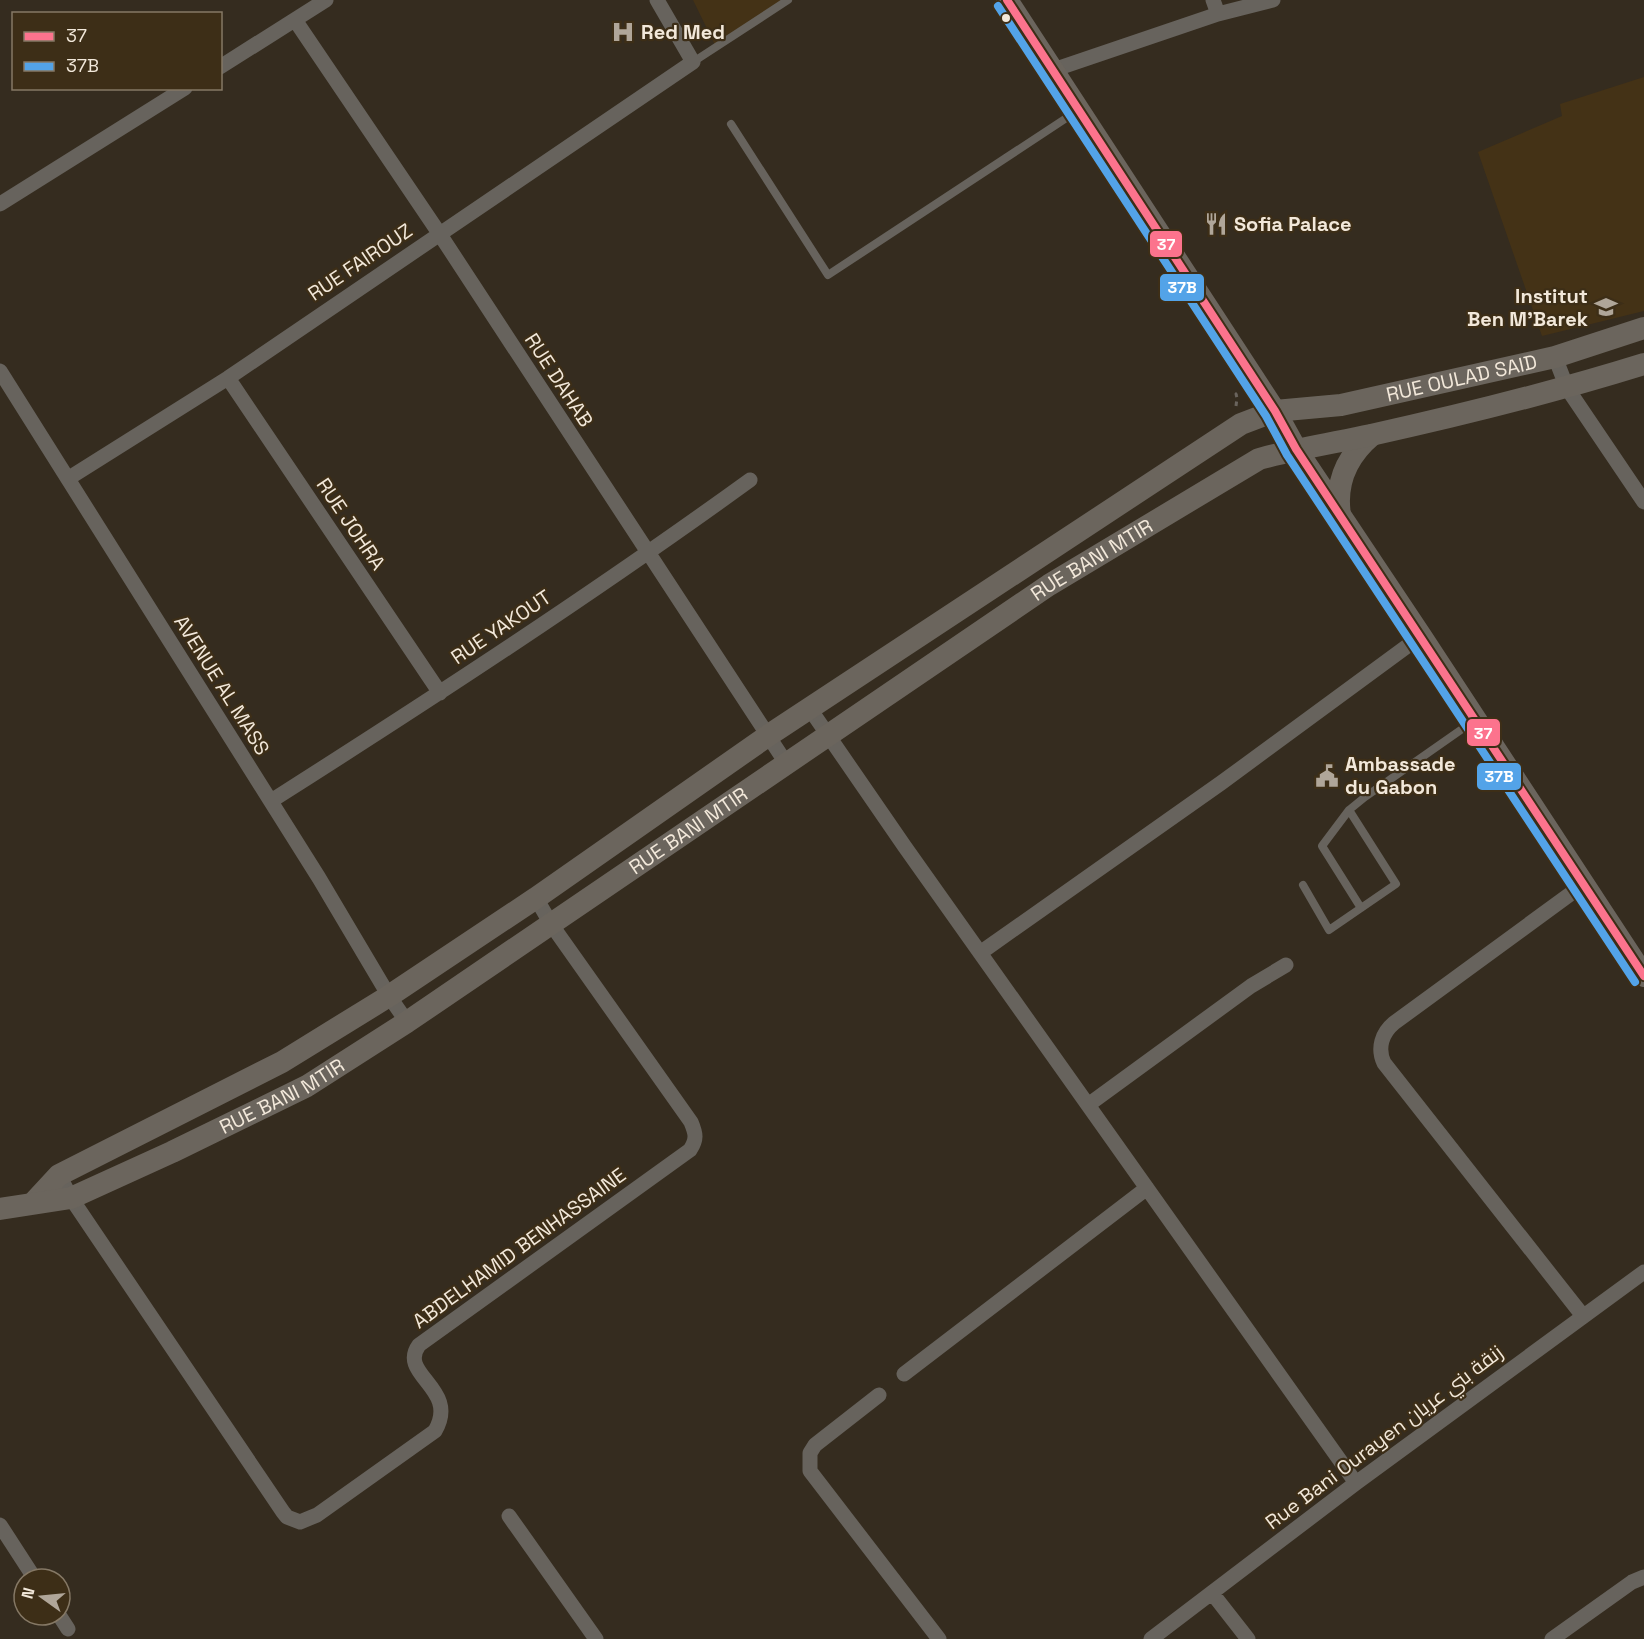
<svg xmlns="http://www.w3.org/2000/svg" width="1644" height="1639" font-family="'Space Grotesk',Cairo,sans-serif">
  <rect width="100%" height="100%" fill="#352c1f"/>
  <path fill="#443216" d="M693,0H784L716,47Z
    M1644,77V311L1542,336L1478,152L1562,116L1560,104Z"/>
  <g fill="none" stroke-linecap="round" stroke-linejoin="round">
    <path stroke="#6a645d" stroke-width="3" stroke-dasharray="4.5 4.5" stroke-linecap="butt" d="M1236,406L1237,398L1236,394L1240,391"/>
    <path stroke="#67635d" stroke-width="8" d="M693,62L788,0
      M731,124L828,275L1077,111
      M1349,810L1322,846L1361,908
      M1303,885L1329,930L1396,884L1349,810L1365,797L1475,720"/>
    <path stroke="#67635d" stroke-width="15" d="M1213,0L1218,14
      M295,20L439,233L786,763
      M220,67L326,0
      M1053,70L1218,14L1273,0
      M0,204L185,88
      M1555,357L1567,388L1644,502
      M0,371L319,878L389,996L407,1022
      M228,378L440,693
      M69,478L228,378L693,62L657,0
      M810,709L905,847L1356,1483
      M271,801C433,698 594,593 750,480
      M980,953L1221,783L1421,636
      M1088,1105L1251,986L1286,965
      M59,1175L71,1198L283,1512L287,1517L300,1522L317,1515L435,1431C460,1388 397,1375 419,1345L690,1150C697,1139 696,1134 691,1122L551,924L536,898
      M1583,1316L1384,1063C1377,1048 1382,1033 1394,1023L1584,884
      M904,1374L1147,1188
      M879,1395L815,1445L810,1453V1471L939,1639
      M509,1516L596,1639
      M0,1525L35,1579
      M1212,1593L1248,1639
      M59,1615L68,1629
      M1151,1639L1356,1483L1644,1272
      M1552,1639L1632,1582L1644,1577"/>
    <g stroke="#6b655d" stroke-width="22">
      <path d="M1007,0L1275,411L1296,449L1421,636L1644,976"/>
      <path d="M1340,515C1335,482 1347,456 1372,435"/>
      <path id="s1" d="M34,1202L59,1175L282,1062L389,996L536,898L769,735L1241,424L1275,411L1341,405L1555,357L1644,328"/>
      <path id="s2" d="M0,1209L71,1198L172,1152L307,1086L407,1022L1049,585L1259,459C1296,449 1333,443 1371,435C1462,415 1554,392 1644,364"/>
    </g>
    <g stroke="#3d2e17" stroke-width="12">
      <path id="bus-1" d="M1007,0L1275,411L1296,449L1644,976"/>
    </g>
    <g stroke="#3d2e17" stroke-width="12">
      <path id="bus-2" d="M998,6L1266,416L1287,455L1635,982"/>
    </g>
    <use href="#bus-1" stroke="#fc738d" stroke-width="8"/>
    <use href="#bus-2" stroke="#53a3e8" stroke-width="8"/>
  </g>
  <defs>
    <g id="hospital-bare" transform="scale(1.8)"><path d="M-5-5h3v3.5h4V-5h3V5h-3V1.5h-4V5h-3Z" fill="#b0a699" stroke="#3d2e17" stroke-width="2.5" paint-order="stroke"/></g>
    <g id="restaurant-bare" transform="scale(1.8)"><path d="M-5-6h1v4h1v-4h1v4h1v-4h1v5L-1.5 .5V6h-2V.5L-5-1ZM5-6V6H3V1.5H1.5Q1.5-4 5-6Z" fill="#b0a699" stroke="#3d2e17" stroke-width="2.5" paint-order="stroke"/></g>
    <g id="school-bare" transform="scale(1.8)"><path d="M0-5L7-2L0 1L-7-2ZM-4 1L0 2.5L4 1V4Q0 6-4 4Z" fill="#b0a699" stroke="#3d2e17" stroke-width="2.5" paint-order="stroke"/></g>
    <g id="civic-bare" transform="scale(1.8)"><path d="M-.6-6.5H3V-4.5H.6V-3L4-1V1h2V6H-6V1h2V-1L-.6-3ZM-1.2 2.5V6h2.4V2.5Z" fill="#b0a699" stroke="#3d2e17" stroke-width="2.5" paint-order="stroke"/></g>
  </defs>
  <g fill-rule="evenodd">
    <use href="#hospital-bare" x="623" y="32"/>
    <use href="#restaurant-bare" x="1216" y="224"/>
    <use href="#school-bare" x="1606" y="307"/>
    <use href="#civic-bare" x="1327" y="776"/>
  </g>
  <circle fill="#f2e8da" stroke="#3d2e17" stroke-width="2" cx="1006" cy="18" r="5"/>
  <g text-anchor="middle" stroke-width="4.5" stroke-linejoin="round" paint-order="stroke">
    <g font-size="20" font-weight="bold" fill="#f2e8da" stroke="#3d2e17" text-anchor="start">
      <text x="641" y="39">Red Med</text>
      <text x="1234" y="231">Sofia Palace</text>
      <text x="1588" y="303" text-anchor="end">Institut<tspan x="1588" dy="23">Ben M'Barek</tspan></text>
      <text x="1345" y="771">Ambassade<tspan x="1345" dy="23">du Gabon</tspan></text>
    </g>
    <g font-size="20" fill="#f2e8da" stroke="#3d2e17">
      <text transform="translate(360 262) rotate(-34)" y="7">RUE FAIROUZ</text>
      <text dy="7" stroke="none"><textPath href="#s1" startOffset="1665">RUE OULAD SAID</textPath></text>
      <text transform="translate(559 380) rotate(57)" y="7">RUE DAHAB</text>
      <text transform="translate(351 524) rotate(56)" y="7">RUE JOHRA</text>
      <text dy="7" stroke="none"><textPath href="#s2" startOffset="1278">RUE BANI MTIR</textPath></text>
      <text transform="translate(501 627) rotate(-34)" y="7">RUE YAKOUT</text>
      <text transform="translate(222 685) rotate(58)" y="7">AVENUE AL MASS</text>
      <text dy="7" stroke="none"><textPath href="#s2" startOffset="792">RUE BANI MTIR</textPath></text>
      <text dy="7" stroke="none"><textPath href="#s2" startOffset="306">RUE BANI MTIR</textPath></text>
      <text transform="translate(519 1248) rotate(-36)" y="7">ABDELHAMID BENHASSAINE</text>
      <text transform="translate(1384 1437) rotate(-37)" y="7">Rue Bani Ourayen زنقة بني عريان</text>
    </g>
  </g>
  <g stroke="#3d2e17" stroke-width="2">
    <rect x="1149" y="230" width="34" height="28" rx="6" fill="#fc738d"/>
    <rect x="1159" y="273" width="46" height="29" rx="6" fill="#53a3e8"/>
    <rect x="1466" y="718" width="35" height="29" rx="6" fill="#fc738d"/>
    <rect x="1476" y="762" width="46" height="29" rx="6" fill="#53a3e8"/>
  </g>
  <g font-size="16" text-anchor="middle" font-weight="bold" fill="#fff">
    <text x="1166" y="250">37</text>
    <text x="1182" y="293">37B</text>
    <text x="1483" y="739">37</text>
    <text x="1499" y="782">37B</text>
  </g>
  <rect x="12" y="12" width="210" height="78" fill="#3d2e17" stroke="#857865" stroke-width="1.5"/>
  <rect x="24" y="32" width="30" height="9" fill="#fc738d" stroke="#857865" stroke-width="1.5"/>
  <text x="66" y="42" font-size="18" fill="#f2e8da">37</text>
  <rect x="24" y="62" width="30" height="9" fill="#53a3e8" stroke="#857865" stroke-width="1.5"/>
  <text x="66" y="72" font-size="18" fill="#f2e8da">37B</text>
  <g transform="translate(42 1597) rotate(285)"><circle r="28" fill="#3d2e17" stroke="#857865" stroke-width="1.5"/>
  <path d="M0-4.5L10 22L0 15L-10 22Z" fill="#b0a699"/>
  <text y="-9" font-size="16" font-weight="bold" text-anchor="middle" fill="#f2e8da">N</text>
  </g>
</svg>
